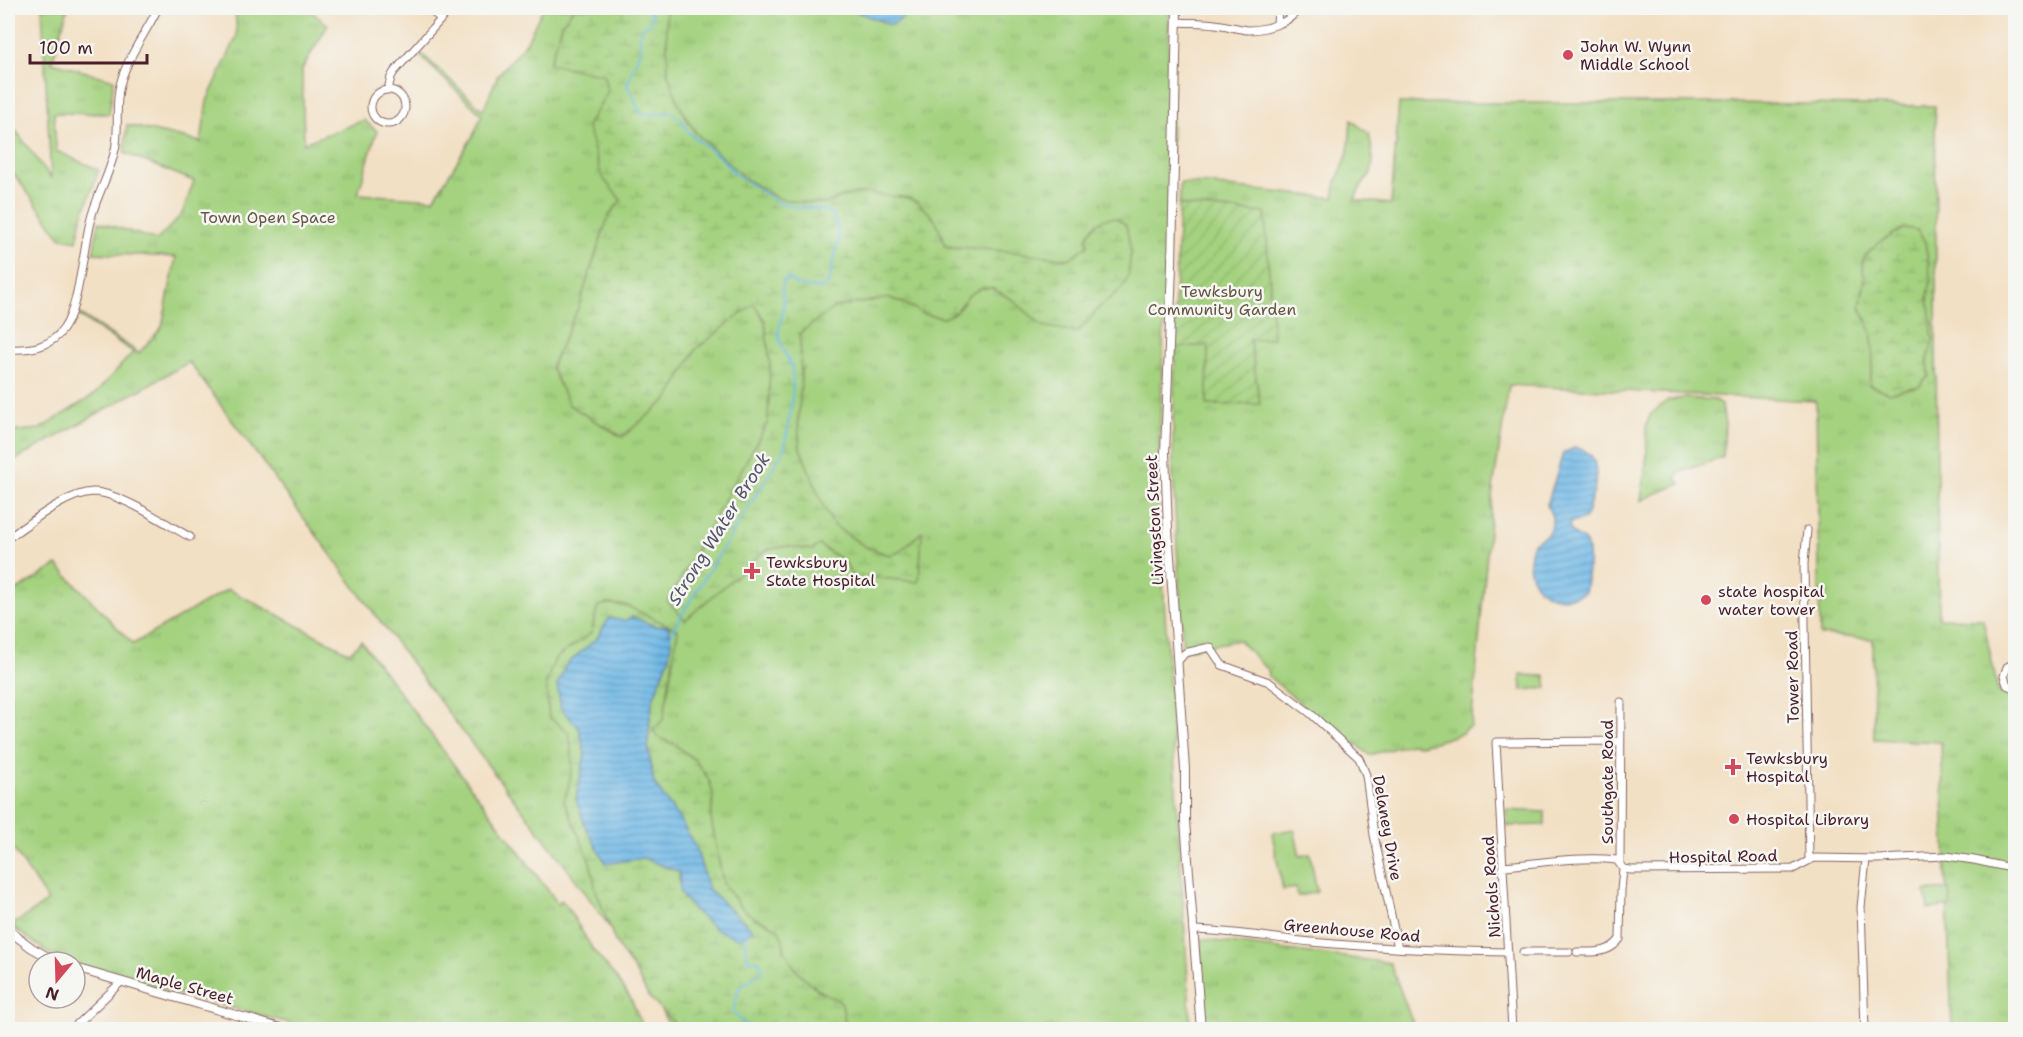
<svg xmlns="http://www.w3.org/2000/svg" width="2023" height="1037" font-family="'Shantell Sans',sans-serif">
  <defs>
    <pattern id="grass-tufts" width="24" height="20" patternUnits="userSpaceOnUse" patternTransform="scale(1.5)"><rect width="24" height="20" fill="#a4d27f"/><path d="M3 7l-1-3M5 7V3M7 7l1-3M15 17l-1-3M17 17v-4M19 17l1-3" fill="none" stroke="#8fb46e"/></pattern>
    <pattern id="wetland-marsh" width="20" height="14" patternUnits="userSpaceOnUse" patternTransform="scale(1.5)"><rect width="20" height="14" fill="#a4d27f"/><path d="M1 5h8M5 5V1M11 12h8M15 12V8" fill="none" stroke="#8fb46e"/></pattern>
    <pattern id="garden-furrows" width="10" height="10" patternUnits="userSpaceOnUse" patternTransform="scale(1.5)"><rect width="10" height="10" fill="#a4d27f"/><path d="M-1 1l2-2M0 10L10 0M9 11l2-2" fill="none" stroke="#8fb46e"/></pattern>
    <pattern id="water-rules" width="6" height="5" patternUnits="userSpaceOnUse" patternTransform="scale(1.5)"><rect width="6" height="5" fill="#6eb8e6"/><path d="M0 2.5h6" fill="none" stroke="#5c95bb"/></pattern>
  </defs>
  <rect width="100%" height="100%" fill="#f6f6f2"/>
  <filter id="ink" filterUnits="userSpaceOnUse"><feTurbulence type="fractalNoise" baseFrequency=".0167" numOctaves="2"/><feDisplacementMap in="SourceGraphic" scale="12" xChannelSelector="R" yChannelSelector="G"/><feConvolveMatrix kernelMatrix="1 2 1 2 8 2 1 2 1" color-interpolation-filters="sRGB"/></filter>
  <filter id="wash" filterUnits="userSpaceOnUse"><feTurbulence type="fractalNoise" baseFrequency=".008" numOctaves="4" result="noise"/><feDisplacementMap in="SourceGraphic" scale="24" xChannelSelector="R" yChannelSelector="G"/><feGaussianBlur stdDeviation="1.35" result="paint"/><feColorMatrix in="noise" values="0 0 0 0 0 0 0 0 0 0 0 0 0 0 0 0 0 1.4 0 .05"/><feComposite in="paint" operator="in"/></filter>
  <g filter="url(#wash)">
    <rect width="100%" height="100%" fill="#f2e0c4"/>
    <path fill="url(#grass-tufts)" stroke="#777855" stroke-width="1.5" d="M42,8H68L52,62L114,80L109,114L54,113L56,151L99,170L82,217L77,241L61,238L8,166V120L51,178Z
      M235,8H297L308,9L328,25L302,69L304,143L364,120L377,131L358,194L434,199L473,136L482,115L420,56L422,54L483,110L498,75L526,43L543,8H1169L1168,80L1172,86V129L1158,470H1156L1191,1029H671C619,927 543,839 475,748C378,620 284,491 189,362L8,464V432L40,429L94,395L133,352L79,316L80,314L139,353L162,327L176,257L93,253L99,222L157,240L182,214L194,181L124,153L127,125L201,142L207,101L237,36Z
      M1399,103H1731L1935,106C1937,276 1935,447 1939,618L1983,619L1998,691L2015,700V1029H1952L1941,742L1874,739L1873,639L1820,635L1816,401L1509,385L1493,488L1471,727L1465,729L1462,733L1438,741L1421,745L1410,744L1369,755L1355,743L1351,745L1268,676L1269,672L1239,640L1183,650L1173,475V422L1180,183L1215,184L1217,186L1334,198C1333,181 1342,172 1347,155C1350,144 1350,132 1351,120L1369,134C1371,145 1376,164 1370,174C1364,184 1358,188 1355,200L1391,204Z
      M1684,398L1715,400L1722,406L1725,424L1723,457L1678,473L1676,479L1681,484L1657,493L1641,501L1647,455L1646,427L1650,415L1668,400Z
      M57,565L133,644L228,589L350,653L361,641L559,905L561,900L566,905L593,950L614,975L631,999L644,1029H312L90,970L47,952L11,926L48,901L8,841V596Z
      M1199,939L1390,963L1415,1029H1205Z"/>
    <path fill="url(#wetland-marsh)" stroke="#777855" stroke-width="1.5" d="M574,8H666L668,74L679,105L695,132L744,178L777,198L798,202L825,204L846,195L866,193L909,198L917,202L932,216L938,225L945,246L1006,251L1069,259L1087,246L1088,244L1086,240C1091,226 1101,217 1116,218L1126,225L1131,251L1128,278L1122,288L1100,307L1081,329L1076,332L1043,326L1013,300L992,288H981L969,295L956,312L944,318L922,314L912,307L890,298L835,307L800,333L801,382L798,425L800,448L825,510L835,526L866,547L889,555L899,552L922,532L919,582L851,575L845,562L819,545L812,550L787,546L766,550L685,620L668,601L768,422L770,364L765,321L754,304L696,349L669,398L622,437L569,405L551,367L578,308L608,217L621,200L602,177L587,126L607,93L604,75L549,64L563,22Z
      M1904,228L1917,230L1925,242L1931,280L1928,296L1933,340L1928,360L1929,376L1919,386L1889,393L1869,385L1873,365L1872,334L1860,306L1865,281L1862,264L1865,256L1880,242Z
      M606,604L625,605L678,630L663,720L653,730L658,737L675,745L696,761L709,780L713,793L711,819L723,883L740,906L754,918L766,922L778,929L783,940L784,948L795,969L817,989L842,1003L846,1029H675L673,1022L648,996L636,973L616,944L596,890L590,862L564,800C574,771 574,763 569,733L549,717L546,683L555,659L591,633L598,606Z"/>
    <path fill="url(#garden-furrows)" stroke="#777855" stroke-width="1.5" d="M1179,205L1265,213L1273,338L1250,340L1260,404L1207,405L1208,345L1173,348Z"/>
    <path fill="#a4d27f" stroke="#777855" stroke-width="1.5" d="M1521,675L1545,676L1547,688L1522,690Z
      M1506,810L1545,812V825L1508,826Z
      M1294,829L1300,856L1310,854L1317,892L1298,896L1296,888L1283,890L1272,833Z
      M1949,889L1951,906L1928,909L1925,891Z"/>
    <path fill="url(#water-rules)" stroke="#5c6c88" stroke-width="1.5" d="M858,8H913L896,23L891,25L857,12Z
      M1574,448C1603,450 1597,482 1591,501C1589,506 1588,515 1584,519C1581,521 1575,522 1571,522L1569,526C1571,536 1581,536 1586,543C1591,552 1587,578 1586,588L1585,592C1549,611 1518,580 1533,543L1547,535L1552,524V517L1547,505L1563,453Z
      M632,617L655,626H669L671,643L669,659L653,699L650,719L648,745L654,783L682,823L697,850L708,889L753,930L740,939L715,929L691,907L680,893L679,872L643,858L606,864L585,826L576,799L585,754L579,728L561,709L557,685L566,665L597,638L609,618L624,621Z"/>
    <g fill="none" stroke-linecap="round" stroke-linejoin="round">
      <path stroke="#6eb8e6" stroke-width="2" d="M642,8L652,13L649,25L644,26L639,34L641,47L627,84L641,114L672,113L682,120L689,133L721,158L735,174L777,202L795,207L811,208L830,212L837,225L838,241L829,282L821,289L795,285L791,279L787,278C777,288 786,297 783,309C781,323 776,331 781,345C784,354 791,361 792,370C795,394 788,426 784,450L677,622L670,638
        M745,934L748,936L745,945L748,960H758L763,969L758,975L739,988L733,1011L738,1018L754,1030"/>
    </g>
  </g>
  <g filter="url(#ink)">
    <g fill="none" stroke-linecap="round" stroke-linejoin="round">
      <g stroke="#856361" stroke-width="9">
        <path id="minor" d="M428,8L441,19
          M1177,22C1189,23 1202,22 1215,24C1226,25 1237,29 1248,30C1264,30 1292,23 1298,8
          M1277,24L1278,8
          M371 107a17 17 0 1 1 34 0a17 17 0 1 1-34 0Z
          M388,90L391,77L394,72L451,8
          M8,349C29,350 51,348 64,328C79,306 83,250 90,222C96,195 112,172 116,144C119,125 115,104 120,85C127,57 146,33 158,8
          M1807,530L1804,564L1809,859
          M8,538C29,524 66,493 93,492C119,492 166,524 190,537
          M1178,661L1185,653L1210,647L1222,665L1269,682L1310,713L1359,758L1366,775L1374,835L1398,948
          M2016,662L2007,667L2004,676L2007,685L2016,689
          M1620,863L1621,702
          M1503,866C1540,863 1580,856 1617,860L1623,869L1631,870L1793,869L1814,858L1878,859L1946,856L1974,860L2016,869
          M1193,930C1233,931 1272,938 1311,942C1377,948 1443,951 1508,952
          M1523,952H1569
          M1577,952C1594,952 1609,954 1620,939L1621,890L1623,869
          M71,1030L120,983
          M1512,1030L1496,742L1620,741
          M1865,1030L1861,907L1866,859"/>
      </g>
      <g stroke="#856361" stroke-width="10">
        <path id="tertiary" d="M1177,8L1172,265L1165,453L1168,529L1185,769V821L1201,1030
          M8,930L32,948L57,962
          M75,968L287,1030"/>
      </g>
      <use href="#minor" stroke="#fff" stroke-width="7"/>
      <use href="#tertiary" stroke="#fff" stroke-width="8"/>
    </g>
  </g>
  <g fill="#d1495b" stroke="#f6f6f2" stroke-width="2">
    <circle cx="1568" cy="55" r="6"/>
    <path d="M749 562h6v6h6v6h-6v6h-6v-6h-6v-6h6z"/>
    <circle cx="1706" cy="600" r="6"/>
    <path d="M1730 758h6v6h6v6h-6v6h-6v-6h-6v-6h6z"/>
    <circle cx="1734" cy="819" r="6"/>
  </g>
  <g text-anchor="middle" stroke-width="5" stroke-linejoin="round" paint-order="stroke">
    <g font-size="16" fill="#4a1f2b" stroke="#f6f6f2" text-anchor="start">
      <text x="1580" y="52">John W. Wynn<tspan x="1580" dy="18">Middle School</tspan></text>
      <text x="766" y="568">Tewksbury<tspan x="766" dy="18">State Hospital</tspan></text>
      <text x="1718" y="597">state hospital<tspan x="1718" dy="18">water tower</tspan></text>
      <text x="1746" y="764">Tewksbury<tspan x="1746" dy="18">Hospital</tspan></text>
      <text x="1746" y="825">Hospital Library</text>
    </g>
    <g font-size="16" fill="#655544" stroke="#f6f6f2">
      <text x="268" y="223">Town Open Space</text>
      <text x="1222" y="297">Tewksbury<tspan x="1222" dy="18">Community Garden</tspan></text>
    </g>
    <g font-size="16" fill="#4a1f2b" stroke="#f6f6f2">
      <text transform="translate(1154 520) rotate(-93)" y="6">Livingston Street</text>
      <text transform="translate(1792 677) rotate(-91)" y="6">Tower Road</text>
      <text transform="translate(1607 782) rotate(-90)" y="6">Southgate Road</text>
      <text transform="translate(1388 828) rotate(80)" y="6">Delaney Drive</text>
      <text transform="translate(1723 856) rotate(-1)" y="6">Hospital Road</text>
      <text transform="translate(1491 887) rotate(-94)" y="6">Nichols Road</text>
      <text transform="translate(1352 930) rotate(5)" y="6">Greenhouse Road</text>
      <text transform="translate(185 985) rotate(16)" y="6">Maple Street</text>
    </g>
    <g font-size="18" font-style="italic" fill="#57556c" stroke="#f6f6f2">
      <text transform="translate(719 529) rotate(-58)" y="6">Strong Water Brook</text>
    </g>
  </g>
  <rect width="2023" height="1037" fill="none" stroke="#f6f6f2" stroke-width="30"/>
  <g transform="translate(57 980) rotate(199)"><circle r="28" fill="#f6f6f2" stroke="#b1a0a2" stroke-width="1.5"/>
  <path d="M0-4.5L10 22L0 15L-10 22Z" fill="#d1495b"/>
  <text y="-9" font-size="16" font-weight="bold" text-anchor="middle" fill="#4a1f2b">N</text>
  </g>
  <path d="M30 54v9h117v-9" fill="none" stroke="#4a1f2b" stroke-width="3"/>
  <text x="39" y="54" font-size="18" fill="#4a1f2b" stroke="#f6f6f2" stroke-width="4.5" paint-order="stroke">100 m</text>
</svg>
